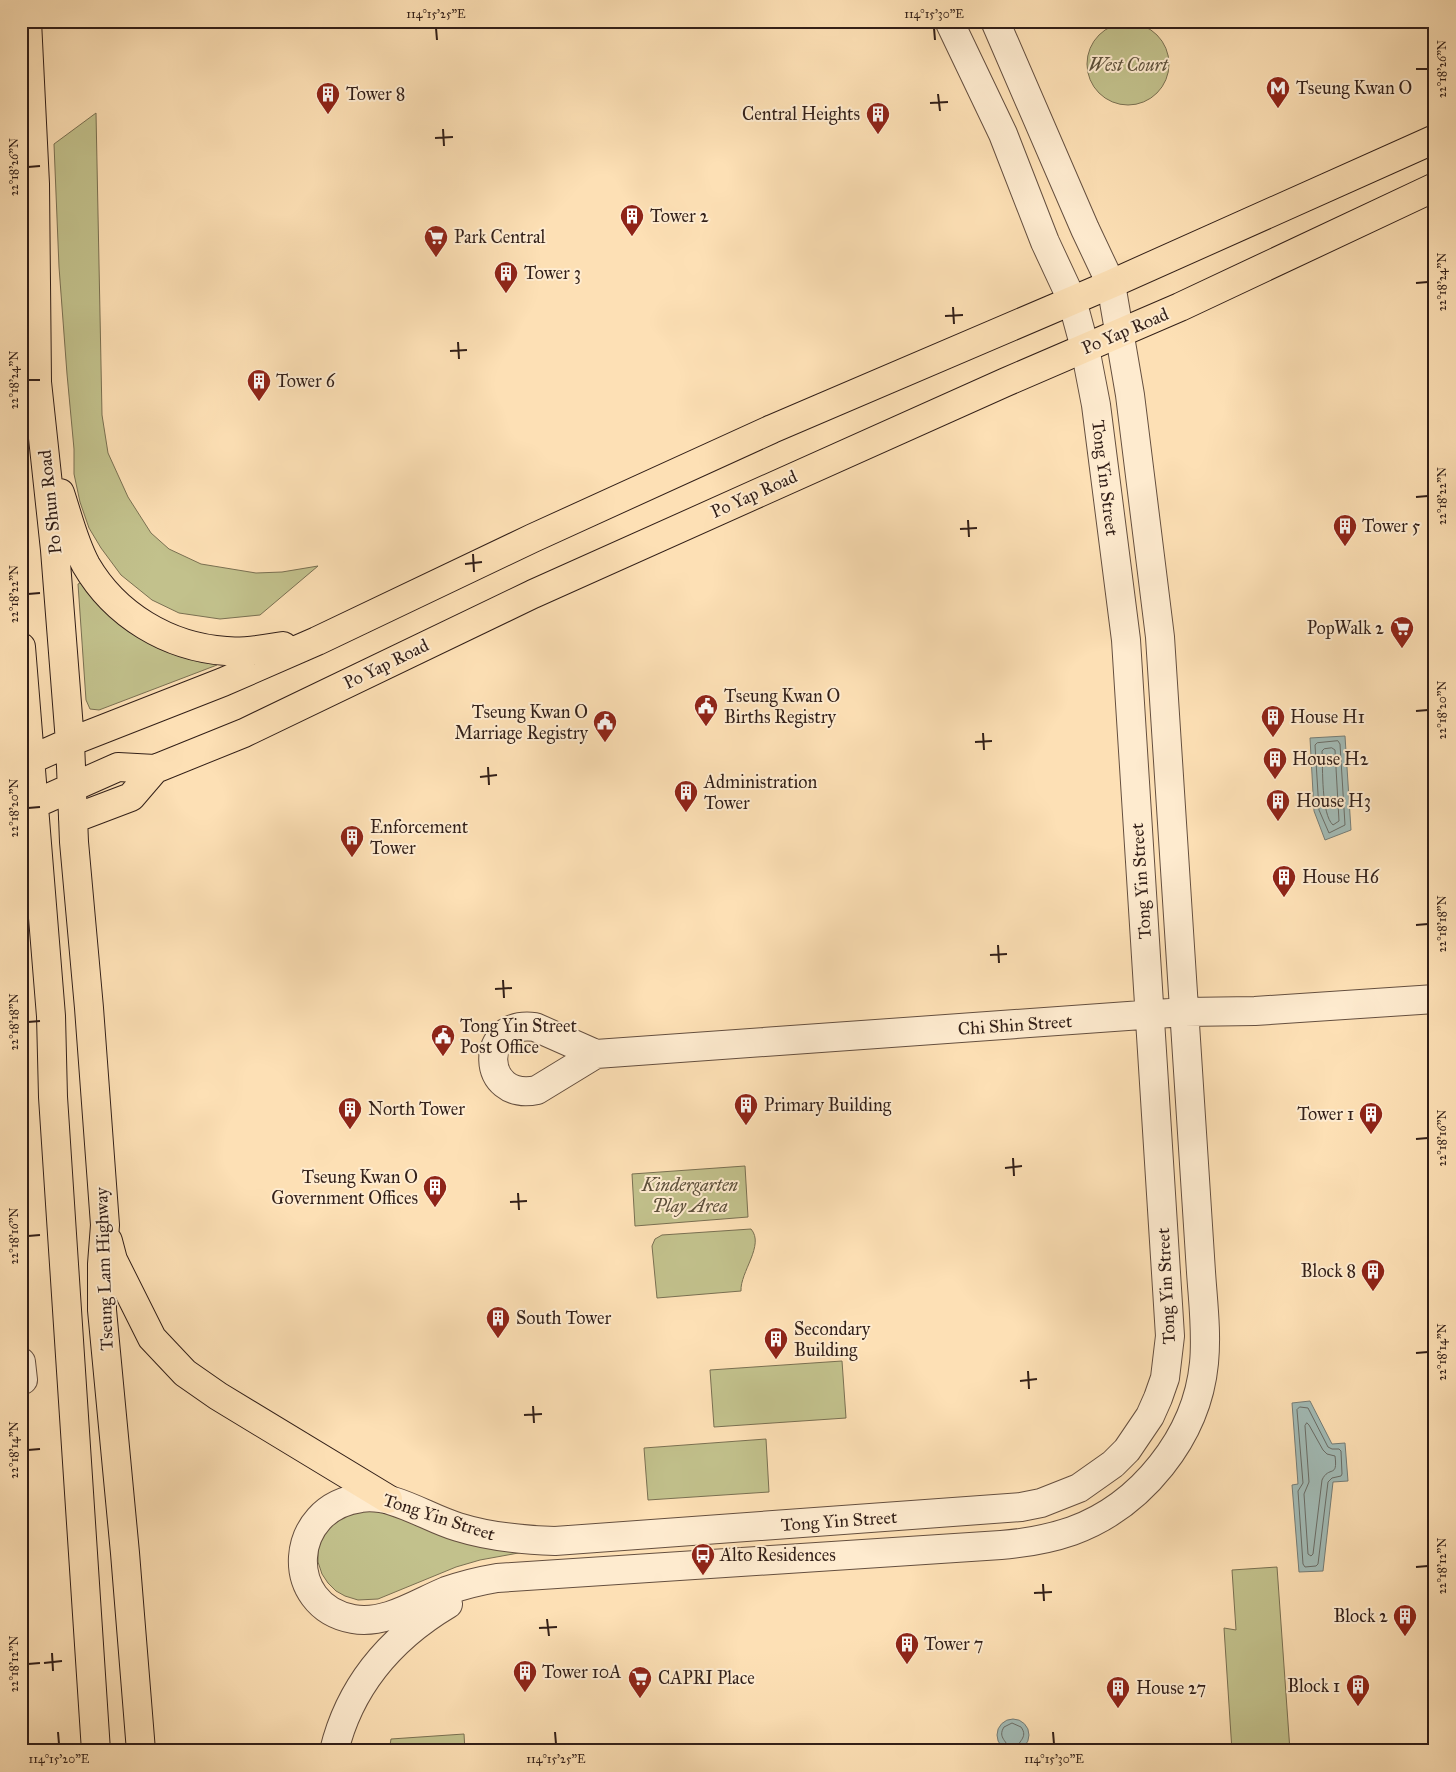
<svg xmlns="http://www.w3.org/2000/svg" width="1456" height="1772" font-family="'IM FELL Great Primer',serif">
  <rect width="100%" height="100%" fill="#fde0b5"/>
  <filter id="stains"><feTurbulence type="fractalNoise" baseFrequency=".004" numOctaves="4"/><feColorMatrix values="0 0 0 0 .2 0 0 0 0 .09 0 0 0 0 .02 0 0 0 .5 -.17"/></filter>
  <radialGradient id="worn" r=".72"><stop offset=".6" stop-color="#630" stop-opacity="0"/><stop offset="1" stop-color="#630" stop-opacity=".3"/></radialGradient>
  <path fill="#c2c18c" stroke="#7a7052" d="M1087 64a41 41 0 1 1 82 0a41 41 0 1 1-82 0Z
    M96,113L102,415L108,453L128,497L151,533L169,549L201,564L256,573L282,572L318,566L260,615L220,619L179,613L152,600L121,575L101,548L89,528L80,502L74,474V449L67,374L59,267L54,144Z
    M82,582L217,660V665L99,710L90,709L86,700L78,584Z
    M745,1166L748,1217L635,1226L632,1174Z
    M751,1229C765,1245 740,1272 741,1291L657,1298L652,1246L655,1239L662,1235Z
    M842,1361L846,1418L714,1427L710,1370Z
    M766,1439L769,1492L648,1500L644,1448Z
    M367,1506L524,1552L480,1560L456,1567L378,1599L358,1600L345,1596L336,1591L328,1583L322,1574L318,1562V1550L319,1540L333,1518Z
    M1277,1567L1290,1751H1232L1224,1628L1236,1630L1232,1570Z
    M464,1734L465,1751H389L391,1739Z"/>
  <path fill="#a2bbb6" stroke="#757d77" d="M1345,736L1351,830L1325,840L1314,811L1310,738Z
    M1310,1401L1332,1444L1345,1443L1348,1481L1333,1482L1323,1571L1299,1572L1292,1485L1298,1484L1292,1403Z
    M997 1735a16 16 0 1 1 32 0a16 16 0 1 1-32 0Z"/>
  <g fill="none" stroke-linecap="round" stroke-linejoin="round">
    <path stroke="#6a6d67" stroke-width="1" d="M1338,741L1340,744L1345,825L1329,833L1319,810L1315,745L1317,743Z
      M1332,748L1335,750L1339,821L1333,825C1321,814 1323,768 1322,751L1324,749Z
      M1300,1407L1308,1408L1328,1447L1332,1449H1339L1341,1451L1342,1474L1341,1476L1332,1478L1328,1482L1318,1564L1316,1566L1305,1567L1303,1564L1298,1491L1303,1483L1297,1410Z
      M1307,1423L1309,1425L1323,1450L1327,1454L1335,1456C1338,1479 1329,1465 1322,1480L1313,1554L1311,1556L1308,1554L1304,1494L1309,1482L1305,1426Z
      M1010,1751C1008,1741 997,1738 1004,1727L1012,1723L1021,1727C1029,1738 1017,1741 1016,1751"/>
    <g stroke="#654f3f" stroke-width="30">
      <path id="minor" d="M949,21L1003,134L1045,242L1072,300L1085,348L1096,405L1126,640L1170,1336L1165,1378L1158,1398L1150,1416L1127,1450L1113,1464L1079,1488L1041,1503L1021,1507L555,1541C521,1540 490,1537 458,1527C427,1518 393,1493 361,1498C288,1507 282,1606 353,1619C385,1625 417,1603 446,1591C463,1585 479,1581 497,1578L1001,1545C1026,1543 1049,1539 1072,1531C1141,1506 1197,1437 1204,1363C1207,1333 1203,1302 1201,1272L1160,637L1130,395L1111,284L1085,229L995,21
        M596,1054L535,1027C478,1019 480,1102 537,1090L596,1054L1184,1012L1255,1011L1435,999
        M21,1362L23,1380
        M334,1751C350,1685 391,1638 448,1604"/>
    </g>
    <g stroke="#321f18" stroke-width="30">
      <path id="major" d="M27,21L35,184L37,382L55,550L70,742L74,842L89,1008L105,1225L102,1264V1310L125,1553L141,1751
        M60,493C68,517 74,543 86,565C115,615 168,647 226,651C245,653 264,649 283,646
        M21,647L51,1016L53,1097L96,1751
        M21,764L70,742L223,682L317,641L533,538L772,429L1111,284L1435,139
        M21,810L118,767L155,769L244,733L533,594L1006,382L1180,307L1435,187
        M73,819L131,797L155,769
        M108,1241L113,1260L152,1338L185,1373L218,1396L388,1499"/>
    </g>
    <use href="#minor" stroke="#feebcf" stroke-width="28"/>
    <use href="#major" stroke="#fde0b5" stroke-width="28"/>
  </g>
  <path fill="none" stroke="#321f18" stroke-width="2" d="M436,28L437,40M934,28L935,40M1416,69H1428M938,94L940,111M930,103L948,102M443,129L444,146M435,138L453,137M28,167L40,166M1416,283L1428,282M953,307L954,324M945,316L963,315M458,342L459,359M450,351L467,350M28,380H40M1416,497L1428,496M968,520L969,537M960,529L977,528M473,554L474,572M465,564L482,562M28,594L40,593M1416,711L1428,710M983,733L984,750M975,742L992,741M488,767L489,785M480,777L497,775M28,808L40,807M1416,925L1428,924M998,945L999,963M990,955L1007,954M503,980L504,998M495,989L512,988M28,1022L40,1021M1416,1139L1428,1138M1013,1158L1014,1176M1005,1168L1022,1166M518,1193L519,1210M510,1202L527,1201M28,1236L40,1235M1416,1353L1428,1352M1028,1371L1029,1389M1020,1381L1037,1379M533,1406L534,1423M524,1415L542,1414M28,1450L40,1449M1416,1567L1428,1566M1043,1584L1044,1601M1034,1593L1052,1592M547,1619L549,1636M539,1628L557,1627M52,1653L53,1671M44,1663L62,1661M28,1664L40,1663M58,1732L59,1744M555,1732L556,1744M1053,1732L1054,1744"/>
  <defs>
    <g id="metro-pin" transform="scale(1.25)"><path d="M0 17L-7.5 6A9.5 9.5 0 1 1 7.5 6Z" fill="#8f2418" stroke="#feebcf"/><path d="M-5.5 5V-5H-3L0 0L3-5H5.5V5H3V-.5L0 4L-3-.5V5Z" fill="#fff"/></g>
    <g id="building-pin" transform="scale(1.25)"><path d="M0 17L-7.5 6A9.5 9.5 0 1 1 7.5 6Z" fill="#8f2418" stroke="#feebcf"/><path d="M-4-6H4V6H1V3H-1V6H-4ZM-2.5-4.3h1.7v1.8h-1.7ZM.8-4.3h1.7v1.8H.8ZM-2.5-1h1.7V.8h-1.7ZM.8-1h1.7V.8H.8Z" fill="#fff"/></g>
    <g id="supermarket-pin" transform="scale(1.25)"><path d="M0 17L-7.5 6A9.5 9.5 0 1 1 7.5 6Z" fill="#8f2418" stroke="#feebcf"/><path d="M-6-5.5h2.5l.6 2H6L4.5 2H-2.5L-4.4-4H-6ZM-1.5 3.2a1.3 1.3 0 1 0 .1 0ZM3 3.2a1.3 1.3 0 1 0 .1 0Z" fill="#fff"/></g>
    <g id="civic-pin" transform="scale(1.25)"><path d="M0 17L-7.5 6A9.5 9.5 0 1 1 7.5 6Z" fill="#8f2418" stroke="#feebcf"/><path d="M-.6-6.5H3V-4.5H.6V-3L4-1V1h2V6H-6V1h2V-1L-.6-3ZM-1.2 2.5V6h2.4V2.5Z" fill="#fff"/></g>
    <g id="bus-pin" transform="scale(1.25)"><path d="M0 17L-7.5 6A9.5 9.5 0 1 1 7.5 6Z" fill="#8f2418" stroke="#feebcf"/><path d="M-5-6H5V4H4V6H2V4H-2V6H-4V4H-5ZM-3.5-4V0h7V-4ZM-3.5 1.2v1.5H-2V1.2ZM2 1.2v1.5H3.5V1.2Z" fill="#fff"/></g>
  </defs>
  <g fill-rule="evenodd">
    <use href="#metro-pin" x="1278" y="88"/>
    <use href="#building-pin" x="328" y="94"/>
    <use href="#building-pin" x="878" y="114"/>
    <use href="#building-pin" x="632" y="216"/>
    <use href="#supermarket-pin" x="436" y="237"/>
    <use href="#building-pin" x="506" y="273"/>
    <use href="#building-pin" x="259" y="381"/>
    <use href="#building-pin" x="1345" y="526"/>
    <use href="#supermarket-pin" x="1402" y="628"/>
    <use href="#civic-pin" x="706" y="706"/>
    <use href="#building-pin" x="1273" y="717"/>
    <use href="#civic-pin" x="605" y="722"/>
    <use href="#building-pin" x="1275" y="759"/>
    <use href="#building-pin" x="686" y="792"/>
    <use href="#building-pin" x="1278" y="801"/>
    <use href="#building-pin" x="352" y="837"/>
    <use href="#building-pin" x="1284" y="877"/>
    <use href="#civic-pin" x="443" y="1036"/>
    <use href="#building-pin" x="746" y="1105"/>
    <use href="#building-pin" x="350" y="1109"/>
    <use href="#building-pin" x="1371" y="1114"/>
    <use href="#building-pin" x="435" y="1187"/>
    <use href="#building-pin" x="1373" y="1271"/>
    <use href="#building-pin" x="498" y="1318"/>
    <use href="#building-pin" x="776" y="1339"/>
    <use href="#bus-pin" x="703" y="1555"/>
    <use href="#building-pin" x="1405" y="1616"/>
    <use href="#building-pin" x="907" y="1644"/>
    <use href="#building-pin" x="525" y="1672"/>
    <use href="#supermarket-pin" x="640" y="1678"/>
    <use href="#building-pin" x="1358" y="1686"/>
    <use href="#building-pin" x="1118" y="1688"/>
  </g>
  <g text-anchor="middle" stroke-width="4" stroke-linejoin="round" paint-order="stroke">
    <g font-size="18" font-style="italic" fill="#5d503b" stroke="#feebcf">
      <text x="1128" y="71">West Court</text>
      <text x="690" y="1191">Kindergarten<tspan x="690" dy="21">Play Area</tspan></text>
    </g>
    <g font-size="18" fill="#321f18" stroke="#feebcf" text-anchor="start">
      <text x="1296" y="94">Tseung Kwan O</text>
      <text x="346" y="100">Tower 8</text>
      <text x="860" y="120" text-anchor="end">Central Heights</text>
      <text x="650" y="222">Tower 2</text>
      <text x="454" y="243">Park Central</text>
      <text x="524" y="279">Tower 3</text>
      <text x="276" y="387">Tower 6</text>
      <text x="1362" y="532">Tower 5</text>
      <text x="1384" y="634" text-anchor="end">PopWalk 2</text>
      <text x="724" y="702">Tseung Kwan O<tspan x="724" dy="21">Births Registry</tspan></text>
      <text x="588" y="718" text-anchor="end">Tseung Kwan O<tspan x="588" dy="21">Marriage Registry</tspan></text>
      <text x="1290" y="723">House H1</text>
      <text x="1292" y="765">House H2</text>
      <text x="704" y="788">Administration<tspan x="704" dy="21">Tower</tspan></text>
      <text x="1296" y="807">House H3</text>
      <text x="370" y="833">Enforcement<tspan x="370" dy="21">Tower</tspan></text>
      <text x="1302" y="883">House H6</text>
      <text x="460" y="1032">Tong Yin Street<tspan x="460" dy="21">Post Office</tspan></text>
      <text x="764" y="1111">Primary Building</text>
      <text x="368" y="1115">North Tower</text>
      <text x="1354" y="1120" text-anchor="end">Tower 1</text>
      <text x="418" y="1183" text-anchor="end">Tseung Kwan O<tspan x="418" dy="21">Government Offices</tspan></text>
      <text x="1356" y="1277" text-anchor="end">Block 8</text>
      <text x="516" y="1324">South Tower</text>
      <text x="794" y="1335">Secondary<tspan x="794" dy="21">Building</tspan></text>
      <text x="720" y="1561">Alto Residences</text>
      <text x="1388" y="1622" text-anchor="end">Block 2</text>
      <text x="924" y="1650">Tower 7</text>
      <text x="542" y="1678">Tower 10A</text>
      <text x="658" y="1684">CAPRI Place</text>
      <text x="1340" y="1692" text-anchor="end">Block 1</text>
      <text x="1136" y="1694">House 27</text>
    </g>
    <g font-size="18" fill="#321f18" stroke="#feebcf">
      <text transform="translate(1125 331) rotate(-23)" y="6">Po Yap Road</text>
      <text transform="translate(1105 478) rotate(83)" y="6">Tong Yin Street</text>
      <text transform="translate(754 494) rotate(-24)" y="6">Po Yap Road</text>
      <text transform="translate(50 502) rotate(-96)" y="6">Po Shun Road</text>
      <text transform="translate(386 664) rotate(-26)" y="6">Po Yap Road</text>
      <text transform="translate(1141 881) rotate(-94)" y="6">Tong Yin Street</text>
      <text transform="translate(1015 1025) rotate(-4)" y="6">Chi Shin Street</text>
      <text transform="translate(104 1269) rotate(-92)" y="6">Tseung Lam Highway</text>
      <text transform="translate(1166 1286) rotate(-93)" y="6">Tong Yin Street</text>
      <text transform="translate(439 1517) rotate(18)" y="6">Tong Yin Street</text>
      <text transform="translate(839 1521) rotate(-4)" y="6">Tong Yin Street</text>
    </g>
  </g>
  <rect width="1456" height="1772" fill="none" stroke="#fde0b5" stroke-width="55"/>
  <rect x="28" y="28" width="1400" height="1716" fill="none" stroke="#321f18" stroke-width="2"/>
  <g font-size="12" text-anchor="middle" fill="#321f18">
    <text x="436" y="18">114°15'25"E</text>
    <text x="934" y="18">114°15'30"E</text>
    <text transform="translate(1442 69) rotate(-90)" y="4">22°18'26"N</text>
    <text transform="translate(14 167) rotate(-90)" y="4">22°18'26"N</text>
    <text transform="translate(1442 282) rotate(-90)" y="4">22°18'24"N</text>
    <text transform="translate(14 380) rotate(-90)" y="4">22°18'24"N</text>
    <text transform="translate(1442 496) rotate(-90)" y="4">22°18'22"N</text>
    <text transform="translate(14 594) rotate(-90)" y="4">22°18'22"N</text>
    <text transform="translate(1442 710) rotate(-90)" y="4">22°18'20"N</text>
    <text transform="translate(14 808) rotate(-90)" y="4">22°18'20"N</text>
    <text transform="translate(1442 924) rotate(-90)" y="4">22°18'18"N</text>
    <text transform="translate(14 1022) rotate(-90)" y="4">22°18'18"N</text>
    <text transform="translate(1442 1138) rotate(-90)" y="4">22°18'16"N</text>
    <text transform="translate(14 1236) rotate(-90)" y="4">22°18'16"N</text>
    <text transform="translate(1442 1352) rotate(-90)" y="4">22°18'14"N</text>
    <text transform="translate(14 1450) rotate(-90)" y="4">22°18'14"N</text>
    <text transform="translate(1442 1566) rotate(-90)" y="4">22°18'12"N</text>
    <text transform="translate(14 1664) rotate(-90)" y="4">22°18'12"N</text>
    <text x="59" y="1763">114°15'20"E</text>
    <text x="556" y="1763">114°15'25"E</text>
    <text x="1054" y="1763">114°15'30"E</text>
  </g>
  <rect width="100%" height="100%" filter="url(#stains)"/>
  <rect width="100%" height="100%" fill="url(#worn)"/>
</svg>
